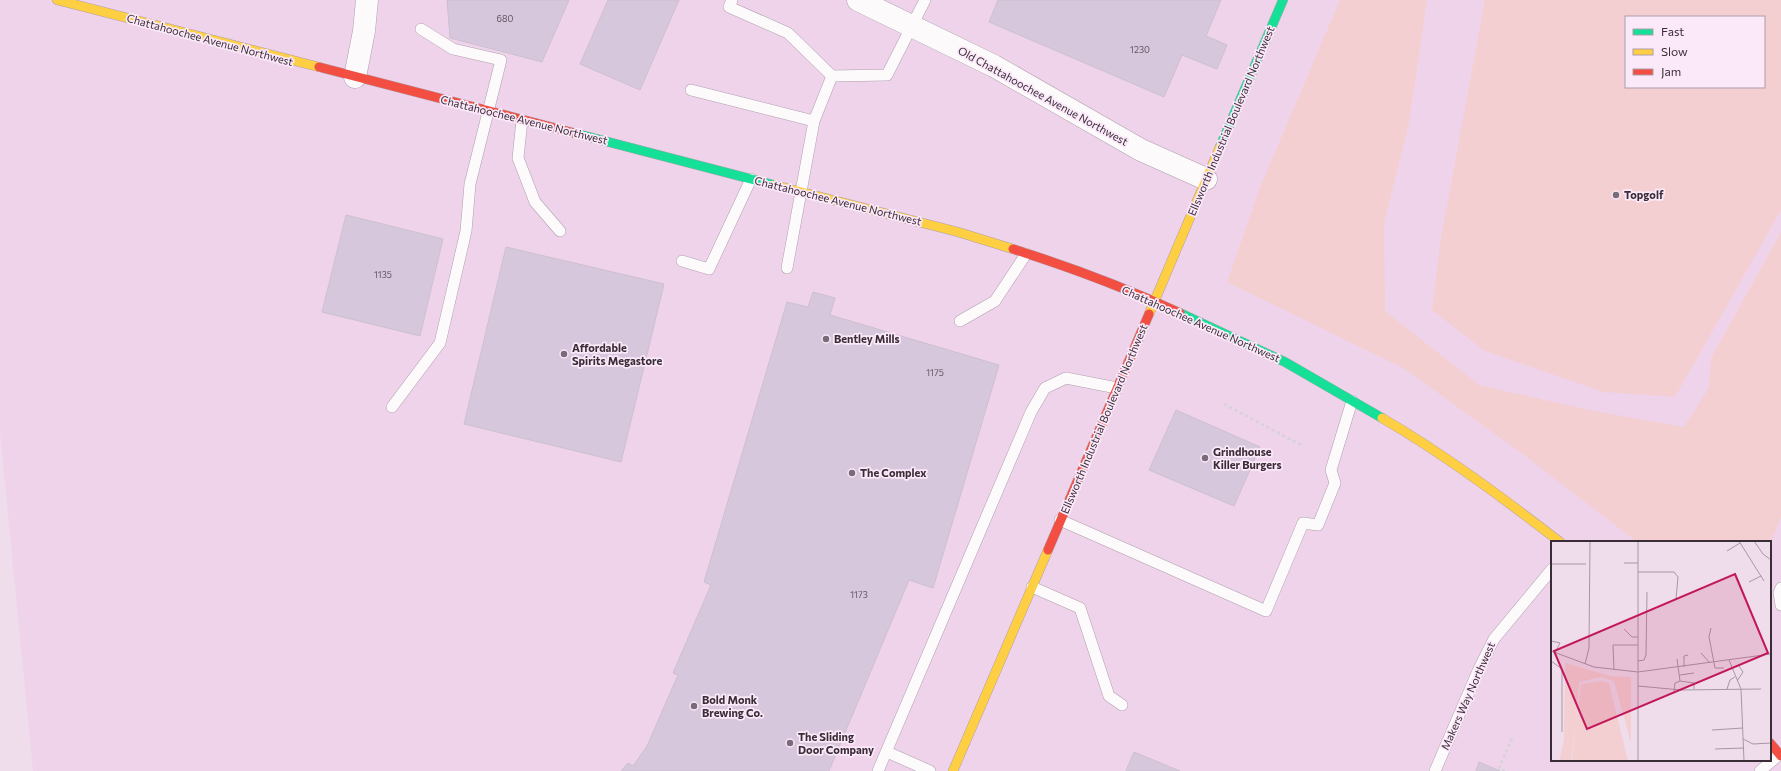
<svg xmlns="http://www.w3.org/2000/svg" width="1781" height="771" font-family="Commissioner,sans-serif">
  <rect width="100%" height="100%" fill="#efddec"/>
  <path fill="#efd3eb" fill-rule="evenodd" d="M0,0H1781V232L1711,358L1781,385V771H33L0,432ZM1626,17H1764V87H1626ZM1552,542H1770V760H1552Z"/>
  <path fill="#f3cfd1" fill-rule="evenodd" d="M1340,0H1427L1409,123L1384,223L1385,311L1479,385L1594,411L1684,427L1709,388L1711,358L1781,232V517L1770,545V542H1637L1524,455L1405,369L1227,282L1261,185Z
    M1485,0H1781V210L1675,397L1604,392L1485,351L1432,310L1441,238ZM1626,17H1764V87H1626Z"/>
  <path fill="#d7c7dd" stroke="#ccc0cd" d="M447,0H569L542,62L450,38Z
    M608,0H679L640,90L580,64Z
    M998,0H1221L1206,36L1227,45L1217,69L1182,55L1164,97L989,22Z
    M346,215L443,239L420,336L322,312Z
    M506,247L664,284L621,462L464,424Z
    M813,292L835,298L830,315L999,365L933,588L909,580L829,771H621L628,763L633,766L647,746L678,675L673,673L711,585L704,582L787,302L808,307Z
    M1176,410L1260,447L1234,506L1149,470Z
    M1134,752L1180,771H1126Z
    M1479,762L1500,771H1476Z"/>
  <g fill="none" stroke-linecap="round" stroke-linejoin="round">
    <g stroke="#aea0ab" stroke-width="12">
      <path id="lane" d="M732,0L729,7L788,33L832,76
        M691,90L814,121
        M522,120L518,158L535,202L560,231
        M682,261L709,269L751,179
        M787,268L814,121L832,76L887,75L925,0
        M960,321L995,301L1026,254
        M392,407L440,343L466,231L470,184L501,60L453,49L421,29
        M1060,520L1266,611L1303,523L1318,525L1335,483L1331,470L1352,401
        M1032,587L1080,608L1109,696L1122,705
        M1781,588L1779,593L1781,605
        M887,752L930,771
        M878,771L1031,412L1045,388L1066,378L1117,388
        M1435,771L1478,671L1494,639L1552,569
        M1760,771L1780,754"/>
    </g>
    <g stroke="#aea0ab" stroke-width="23">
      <path id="street" d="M858,0L994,66L1141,150L1206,179
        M355,77L364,31L367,0"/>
    </g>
    <g stroke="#aea0ab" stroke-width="10">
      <path id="fast" d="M574,133L774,185
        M1220,147L1283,0
        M1180,313L1285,362L1382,418"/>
    </g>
    <g stroke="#aea0ab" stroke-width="10">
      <path id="slow" d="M57,0L319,67
        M774,185L958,232L1013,249
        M1149,314L1220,147
        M1382,418C1444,454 1503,498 1560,542
        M953,771L1048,550"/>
    </g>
    <g stroke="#aea0ab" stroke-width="10">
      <path id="jam" d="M319,67L574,133
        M1013,249C1070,267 1126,288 1180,313
        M1048,550L1149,314
        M1770,743L1781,756"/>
    </g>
    <path stroke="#d6d2d6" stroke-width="2.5" stroke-dasharray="3 3" stroke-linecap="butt" d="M1224,404L1301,445
      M1505,771L1499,768L1513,736"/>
    <use href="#lane" stroke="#fdfafc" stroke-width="11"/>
    <use href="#street" stroke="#fdfafc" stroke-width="22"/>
    <use href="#fast" stroke="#16e098" stroke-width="9"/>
    <use href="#slow" stroke="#ffcf43" stroke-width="9"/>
    <use href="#jam" stroke="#f24e42" stroke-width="9"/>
  </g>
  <g fill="#796b77" stroke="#fbe8f8" stroke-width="1.5">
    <circle cx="1616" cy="195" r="4"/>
    <circle cx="826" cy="339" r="4"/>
    <circle cx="564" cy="354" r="4"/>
    <circle cx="1205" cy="458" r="4"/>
    <circle cx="852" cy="473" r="4"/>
    <circle cx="694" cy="706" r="4"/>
    <circle cx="790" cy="743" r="4"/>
  </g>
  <g text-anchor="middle" stroke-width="3.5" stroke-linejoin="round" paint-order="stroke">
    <g font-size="9" fill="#635563">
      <text x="505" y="22">680</text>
      <text x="1140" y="53">1230</text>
      <text x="383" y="278">1135</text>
      <text x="935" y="376">1175</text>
      <text x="859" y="598">1173</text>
    </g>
    <g font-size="11" fill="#3a2d38" stroke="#fbe8f8">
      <text transform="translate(210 40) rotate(15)" y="4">Chattahoochee Avenue Northwest</text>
      <text transform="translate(1043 96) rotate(29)" y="4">Old Chattahoochee Avenue Northwest</text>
      <text transform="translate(524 120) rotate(14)" y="4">Chattahoochee Avenue Northwest</text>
      <text transform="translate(1231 121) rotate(-67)" y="4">Ellsworth Industrial Boulevard Northwest</text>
      <text transform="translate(838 201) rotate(14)" y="4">Chattahoochee Avenue Northwest</text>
      <text transform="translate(1201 324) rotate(24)" y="4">Chattahoochee Avenue Northwest</text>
      <text transform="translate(1104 419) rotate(-67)" y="4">Ellsworth Industrial Boulevard Northwest</text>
      <text transform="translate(1468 696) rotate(-66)" y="4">Makers Way Northwest</text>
    </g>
    <g font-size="11" font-weight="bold" fill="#3a2d38" stroke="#fbe8f8" text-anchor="start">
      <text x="1624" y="199">Topgolf</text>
      <text x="834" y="343">Bentley Mills</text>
      <text x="572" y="352">Affordable<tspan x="572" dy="13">Spirits Megastore</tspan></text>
      <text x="1213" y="456">Grindhouse<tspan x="1213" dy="13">Killer Burgers</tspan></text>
      <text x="860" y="477">The Complex</text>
      <text x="702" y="704">Bold Monk<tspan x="702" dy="13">Brewing Co.</tspan></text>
      <text x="798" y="741">The Sliding<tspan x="798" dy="13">Door Company</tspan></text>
    </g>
  </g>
  <g transform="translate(1551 541)">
    <rect width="220" height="220" fill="#efddec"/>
    <path d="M14,122L59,135L80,136V202L63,140L50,136L28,141L25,180L30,143L51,140L58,142L77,220H21L25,180L20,220H8L13,199Z" fill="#f3cfd1"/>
    <path fill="none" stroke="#a797a4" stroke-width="1" d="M188,0L213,40M203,0L212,13L220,19M176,10L189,2M73,22H87M0,23H35M87,31H123L127,36L125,58M198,41L210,35M160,87L158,96L164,127H173M73,88L81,96H87M0,100L9,102L4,112M0,110L43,126L87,131L220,113M150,112L159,122M178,119L190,148L193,220M0,120L11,128V191M87,120L93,119L95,114L96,51M34,123L38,107L39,0M133,126V115L137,114M63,129L62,104H87M129,134L143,132M129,140L143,142V148M186,140L192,131L188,125M87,145L130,149L210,148M176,148L179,139L184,136M123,151L124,142L129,140L126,118M161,189L192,187M192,198L202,203L220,202M164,208L193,207M87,220V0"/>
    <path fill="#c2185b" fill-opacity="0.15" stroke="#c2185b" stroke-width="2" d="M184,33L217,112L36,188L3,110Z"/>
    <rect width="220" height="220" fill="none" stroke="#3a2d38" stroke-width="2"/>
  </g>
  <rect x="1625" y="16" width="140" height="72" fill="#fbe8f8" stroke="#ae9dab"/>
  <rect x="1633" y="29" width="20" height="6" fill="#16e098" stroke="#ae9dab"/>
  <text x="1661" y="36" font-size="12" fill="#3a2d38">Fast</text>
  <rect x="1633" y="49" width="20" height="6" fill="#ffcf43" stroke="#ae9dab"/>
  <text x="1661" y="56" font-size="12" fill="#3a2d38">Slow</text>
  <rect x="1633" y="69" width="20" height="6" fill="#f24e42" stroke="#ae9dab"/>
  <text x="1661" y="76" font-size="12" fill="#3a2d38">Jam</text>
</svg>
